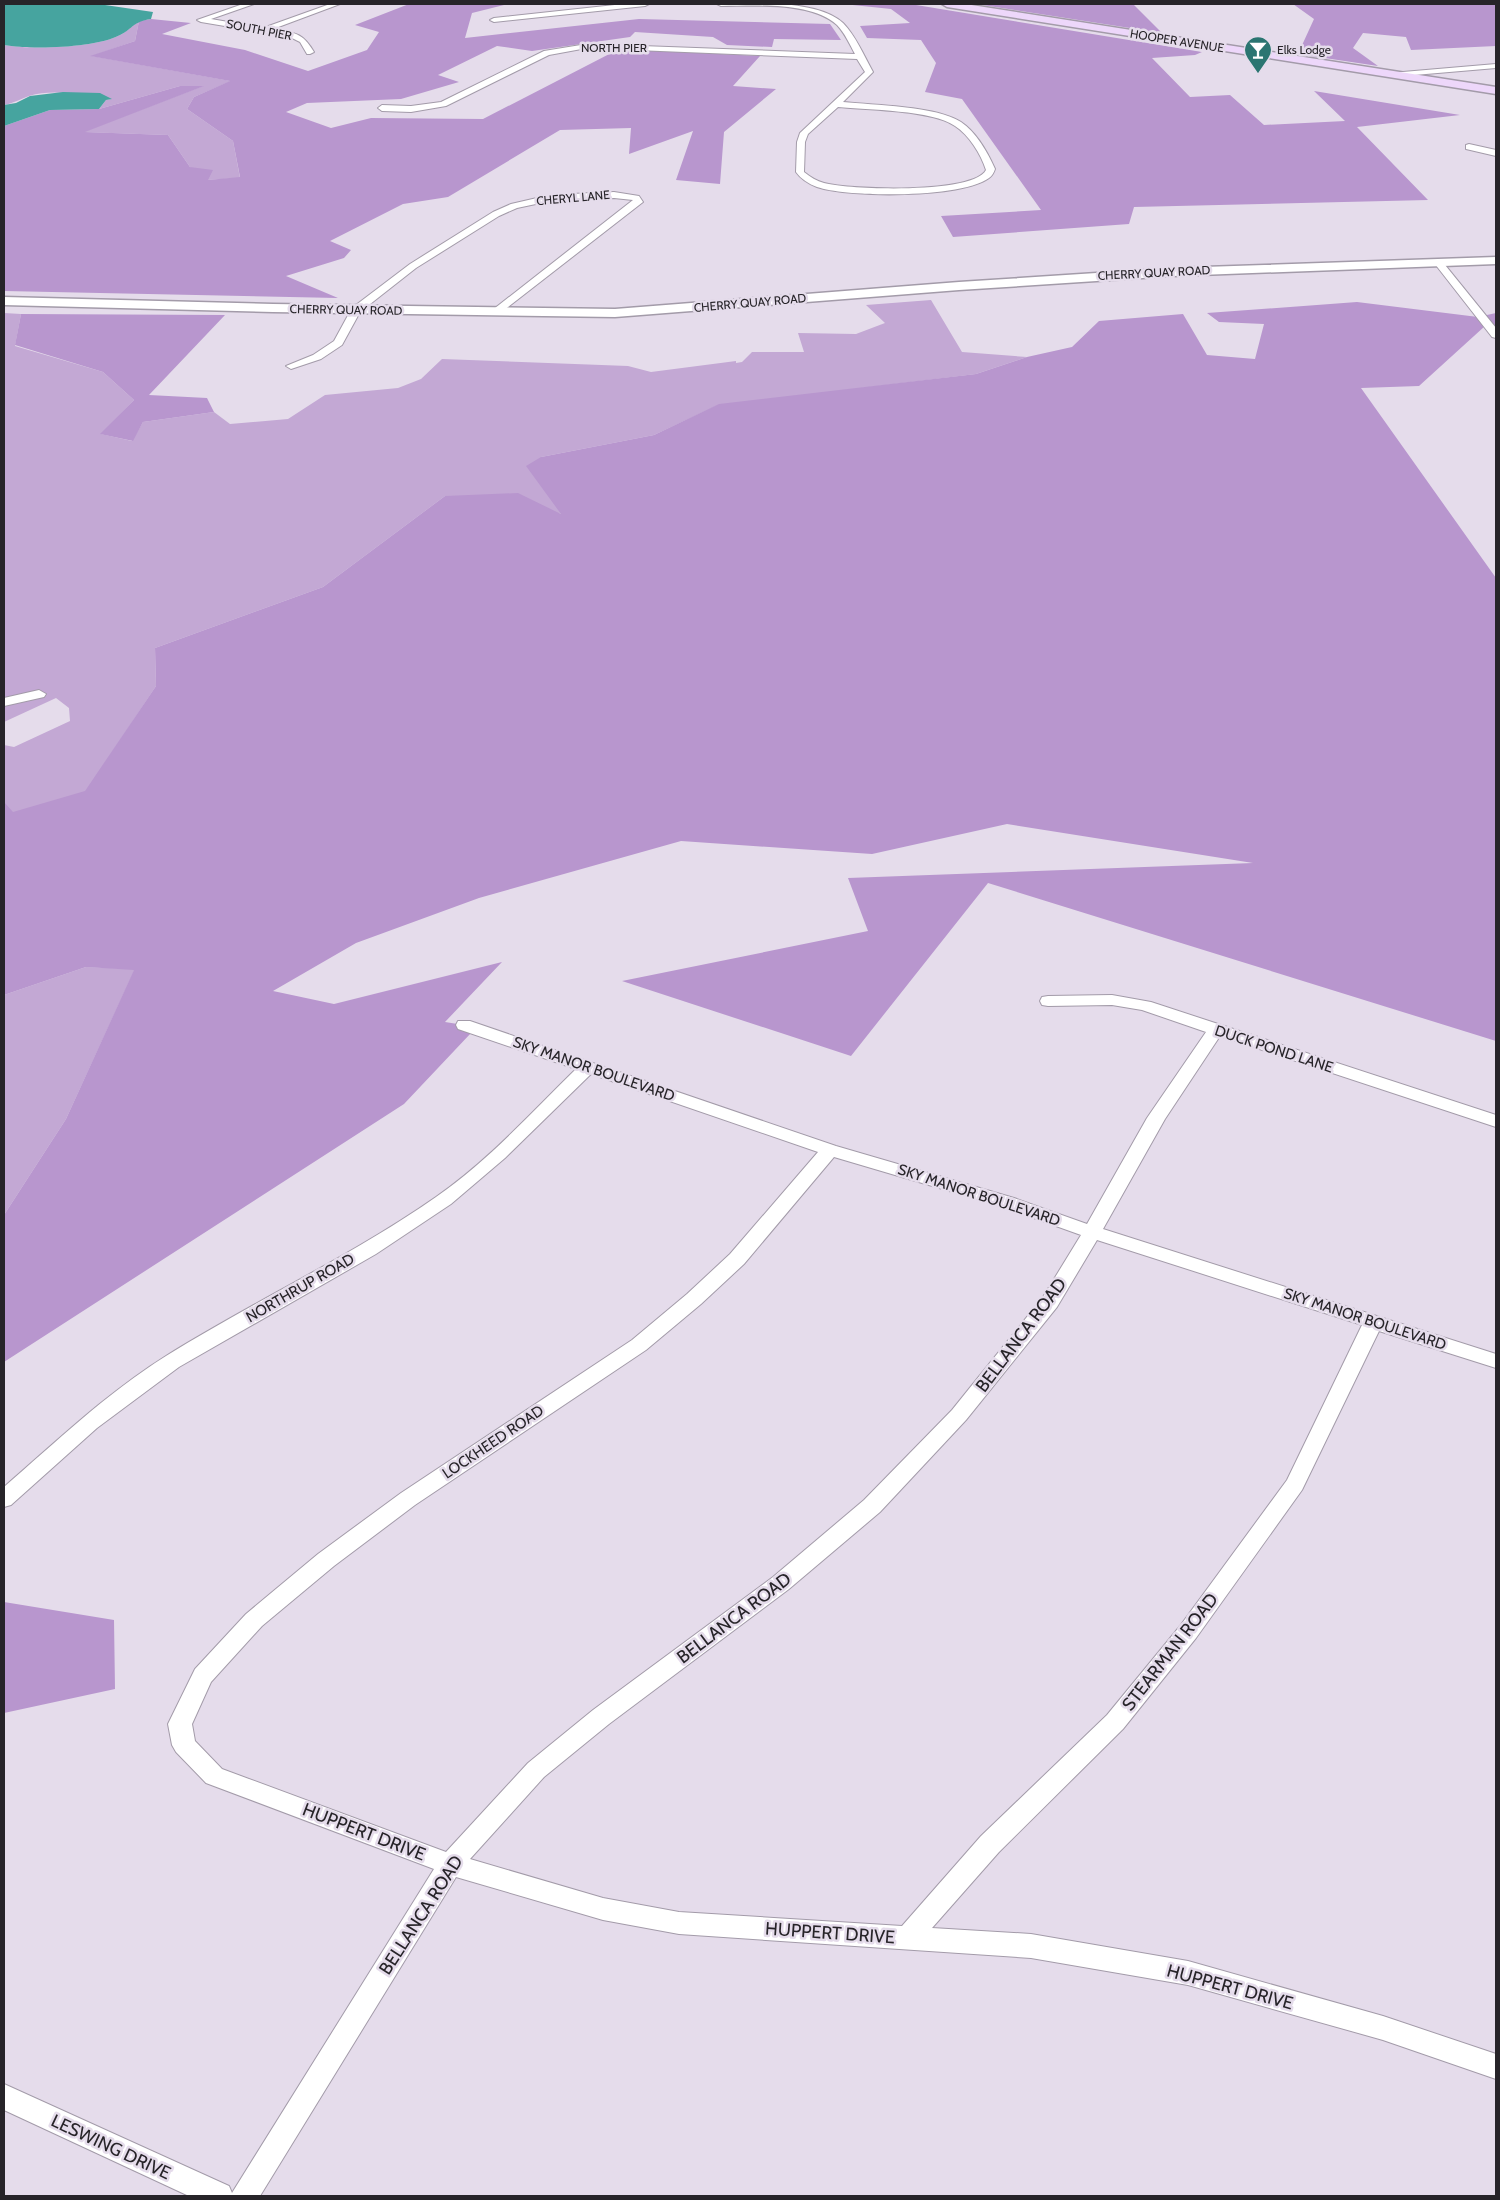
<svg xmlns="http://www.w3.org/2000/svg" width="1500" height="2200" font-family="Cabin,sans-serif">
  <rect width="100%" height="100%" fill="#e5dceb"/>
  <path fill="#c3a8d4" d="M139,21L135,41L92,56L231,81L194,97L187,109L233,141L240,178L207,180L190,167L168,135L83,132L203,86H180L99,109L106,100L111,99C85,96 55,88 29,96C20,99 14,103 4,105V45C31,50 96,48 120,35C127,32 133,25 139,21Z
    M931,300L962,352L1027,357L976,374L716,406L654,435L541,457L562,514L445,496L323,587L155,648L156,686L4,915V745L14,747L70,721L69,708L56,698L4,722V313L21,314L15,346L103,372L134,400L101,434L132,441L143,422L214,412L230,424L288,419L325,395L398,388L421,379L442,359L628,366L651,372L736,361V363L742,362L752,352H804L798,333L856,334L885,323L866,305Z
    M86,967L135,969L66,1119L4,1215V995Z"/>
  <path fill="#b896ce" d="M409,4H508L472,13L465,38L639,19L830,24L841,40L774,39L772,47L727,45L713,37L635,32L630,37L532,51L497,46L438,75L459,82L401,99L307,103L286,112L331,128L371,118L483,119L619,49L760,56L733,86L776,89L724,132L720,184L676,180L693,131L629,154L631,128L560,130L448,197L403,204L330,241L351,250L344,258L286,276L338,298L4,291V126L50,110L99,109L180,86H204L85,132L168,135L190,167L213,170L208,180L240,177L233,141L187,109L194,97L230,81L90,56L135,41L139,21L151,19L191,23L162,34L245,50L308,71L367,50L379,32L355,25Z
    M843,4H910L1202,52L1195,55L1152,58L1190,97L1230,95L1264,125L1345,121L1314,91L1460,115L1357,127L1428,200L1134,207L1129,224L953,237L941,216L1041,210L962,99L925,92L936,63L921,40L867,38L860,26L910,23L891,9Z
    M976,4H1133L1162,33Z
    M1293,4H1496V46L1411,50L1406,37L1363,33L1353,48L1378,66L1298,54L1314,19Z
    M1357,302L1478,317L1496,313V326H1485L1419,386L1361,388L1496,578V1041L988,883L851,1056L622,981L868,931L848,878L1253,863L1007,824L872,854L681,841L479,898L356,943L273,991L334,1004L502,962L445,1022L464,1025L471,1033L404,1104L4,1362V1215L66,1119L134,970L86,967L4,995V802L13,812L85,791L156,686L155,648L323,587L445,496L518,493L561,514L526,466L541,457L654,435L719,404L976,374L1027,357L1072,347L1099,321L1183,314L1207,355L1255,359L1264,324L1219,322L1207,313Z
    M21,314L225,315L149,395L207,398L214,412L143,422L133,441L100,434L134,400L103,372L15,345Z
    M4,1602L114,1620L115,1689L4,1713Z"/>
  <path fill="#46a49f" d="M4,4H108L105,5L153,12L151,19C132,22 134,28 120,35C96,48 31,50 4,45Z
    M63,92L100,93L112,99L106,100L99,109L50,110L4,126V105L16,103L30,96Z"/>
  <g fill="none" stroke-linecap="round" stroke-linejoin="round">
    <g stroke="#a39ba9" stroke-width="2">
      <path id="minor" d="M243,4H254L211,19L263,28L330,4H340L273,29C295,33 302,32 314,52L310,54H307L300,42L290,37L201,22L197,20Z
        M624,4H649L645,6L494,22L490,20L494,18Z
        M717,4C750,2 819,0 843,23C856,36 864,56 873,72L843,102C873,105 937,106 961,122C976,132 988,153 995,169C994,172 992,176 989,178C962,198 850,198 817,187C809,184 801,179 796,172L797,142L800,133L865,72L857,59L587,48L549,55L446,106L411,112L382,111L378,108L382,105L411,106L441,102L544,51L587,44L855,54C850,45 845,33 837,25C810,1 755,6 721,6ZM838,107C867,110 933,110 955,126C969,135 981,154 986,170C974,194 850,190 824,183C817,181 810,177 804,172L805,142L808,134Z
        M1496,64V68L1391,77L1387,75L1391,73Z
        M1469,144L1496,150V156L1466,149V145Z
        M614,192L639,196L643,202L499,314L495,315L490,312L633,200L614,198L550,201L517,208L499,216L416,268L360,312L342,345L321,359L291,369L286,366L313,355L334,341L352,308L410,264L493,212L511,204L550,195Z
        M1438,259L1441,260L1496,328V338L1492,337L1435,264L1433,262Z
        M39,690L46,694L44,697L4,706V698Z
        M1112,995L1151,1002L1496,1115V1127L1220,1036L1165,1119L1103,1229L1496,1354V1368L1379,1331L1302,1490L1196,1638L1123,1729L999,1852L932,1928L1031,1934L1188,1961L1383,2016L1496,2054V2079L1383,2040L1188,1985L1031,1958L679,1934L603,1920L456,1877L260,2196H189L4,2110V2084L229,2186L232,2193L434,1869L206,1783L176,1752L172,1745L168,1724L195,1669L246,1614L318,1554L401,1493L632,1340L687,1294L730,1254L818,1152L591,1074L505,1158L451,1204L376,1254L179,1367L97,1428L11,1505L4,1507V1487C56,1442 107,1393 166,1356C254,1301 350,1257 436,1197C488,1161 531,1113 576,1069L458,1029L456,1025L458,1021H470L836,1146L1014,1198L1087,1224L1147,1118L1206,1032L1142,1010L1112,1005L1048,1006L1042,1005L1040,1001L1042,997L1048,996ZM834,1157L1000,1206L1081,1235L1043,1297L952,1410L864,1500L773,1577L593,1710L528,1763L446,1852L222,1769L195,1741L192,1724L211,1682L262,1626L334,1566L415,1505L646,1350L701,1304L744,1264ZM1097,1240L1362,1325L1287,1480L1180,1626L1107,1715L981,1836L902,1926L679,1912L603,1898L470,1859L544,1777L609,1724L789,1589L880,1512L966,1420L1057,1307Z"/>
    </g>
    <g stroke="#a39ba9" stroke-width="3">
      <path id="tertiary" d="M1496,257V264L1173,276L959,290L615,317L273,312L4,305V297L273,304L615,309L959,282L1173,268Z"/>
    </g>
    <g stroke="#a39ba9" stroke-width="3">
      <path id="secondary" d="M942,4H965L1496,87V94L947,7Z"/>
    </g>
    <use href="#minor" fill="#fff" fill-rule="evenodd"/>
    <use href="#tertiary" fill="#fff" fill-rule="evenodd"/>
    <use href="#secondary" fill="#edd7fa" fill-rule="evenodd"/>
  </g>
  <defs>
    <g id="bar-pin" transform="scale(1.4375)"><path d="M0 17L-7.5 6A9.5 9.5 0 1 1 7.5 6Z" fill="#2b7571" stroke="#e5dceb"/><path d="M-6-5H6L.8 .8V4.5H3.5V6h-7V4.5H-.8V.8Z" fill="#fff"/></g>
  </defs>
  <g fill-rule="evenodd">
    <use href="#bar-pin" x="1258" y="50"/>
  </g>
  <g text-anchor="middle" stroke-width="5" stroke-linejoin="round" paint-order="stroke">
    <g font-size="12" fill="#272429" stroke="#e5dceb">
      <text transform="translate(259 30) rotate(11)" y="4">SOUTH PIER</text>
      <text transform="translate(1177 41) rotate(9)" y="4">HOOPER AVENUE</text>
      <text x="614" y="52">NORTH PIER</text>
      <text transform="translate(573 198) rotate(-5)" y="4">CHERYL LANE</text>
      <text transform="translate(1154 273) rotate(-3)" y="4">CHERRY QUAY ROAD</text>
      <text transform="translate(750 303) rotate(-5)" y="4">CHERRY QUAY ROAD</text>
      <text transform="translate(346 310) rotate(1)" y="4">CHERRY QUAY ROAD</text>
    </g>
    <g font-size="12" fill="#272429" stroke="#e5dceb" text-anchor="start">
      <text x="1277" y="54">Elks Lodge</text>
    </g>
    <g font-size="15" fill="#272429" stroke="#e5dceb">
      <text transform="translate(1274 1049) rotate(18)" y="5">DUCK POND LANE</text>
      <text transform="translate(594 1069) rotate(19)" y="5">SKY MANOR BOULEVARD</text>
      <text transform="translate(979 1195) rotate(18)" y="5">SKY MANOR BOULEVARD</text>
      <text transform="translate(300 1288) rotate(-30)" y="5">NORTHRUP ROAD</text>
      <text transform="translate(1365 1319) rotate(18)" y="5">SKY MANOR BOULEVARD</text>
      <text transform="translate(493 1442) rotate(-34)" y="5">LOCKHEED ROAD</text>
    </g>
    <g font-size="18" fill="#272429" stroke="#e5dceb">
      <text transform="translate(1021 1335) rotate(-53)" y="6">BELLANCA ROAD</text>
      <text transform="translate(734 1618) rotate(-37)" y="6">BELLANCA ROAD</text>
      <text transform="translate(1170 1652) rotate(-52)" y="6">STEARMAN ROAD</text>
      <text transform="translate(364 1832) rotate(21)" y="6">HUPPERT DRIVE</text>
      <text transform="translate(421 1915) rotate(-57)" y="6">BELLANCA ROAD</text>
      <text transform="translate(830 1933) rotate(4)" y="6">HUPPERT DRIVE</text>
      <text transform="translate(1230 1987) rotate(15)" y="6">HUPPERT DRIVE</text>
      <text transform="translate(111 2147) rotate(25)" y="6">LESWING DRIVE</text>
    </g>
  </g>
  <rect width="1500" height="2200" fill="none" stroke="#272429" stroke-width="10"/>
</svg>
